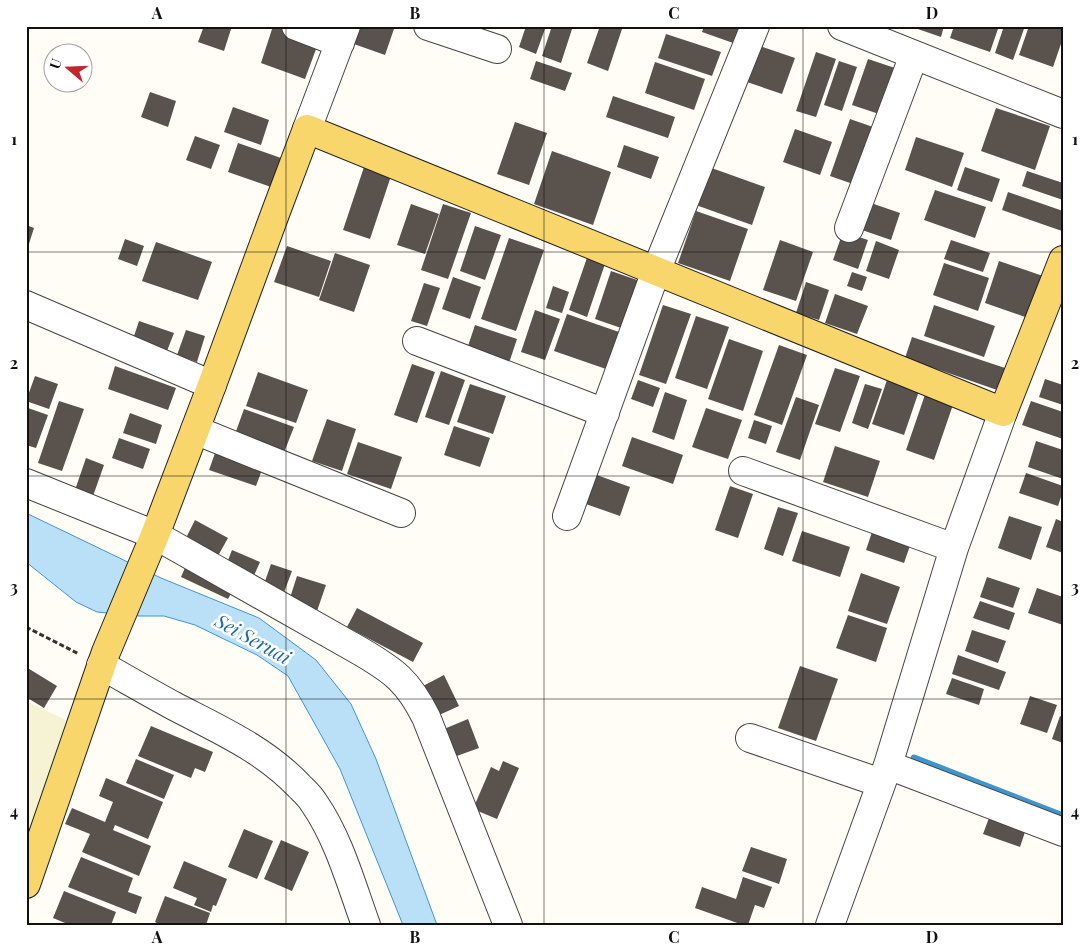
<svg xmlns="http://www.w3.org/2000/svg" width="1089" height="951" font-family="'Playfair Display',serif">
  <rect width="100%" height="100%" fill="#fffdf5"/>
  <path fill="#f6f3d4" d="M26,701L66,720L26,845Z"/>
  <path fill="#b9e0f7" stroke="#3f96cf" d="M26,513L161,578L259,618L316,660L351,704L376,759L437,925H403L340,769L288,676L257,655L195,625L164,616H139L97,612L76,602L26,562Z"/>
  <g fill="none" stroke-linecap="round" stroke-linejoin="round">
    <path stroke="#3f96cf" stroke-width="7" d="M914,758L1063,816"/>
  </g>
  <path fill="#5a524d" d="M204,26H232L224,51L198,42Z
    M273,26H278L319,41L305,79L261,63Z
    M357,26H395L385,55L351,43Z
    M526,26H546L536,54L519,47Z
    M552,26H573L561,63L542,56Z
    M600,26H623L608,71L587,63Z
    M704,26H742L736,44L702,32Z
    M915,26H944L941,37L915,28Z
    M954,26H999L990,52L950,38Z
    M1004,26H1025L1013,60L995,53Z
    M1029,26H1063V38L1053,67L1019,55Z
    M666,34L721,52L712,76L658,58Z
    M757,45L795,58L782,94L744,81Z
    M816,52L836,59L816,117L796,111Z
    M868,59L898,69L882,115L852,105Z
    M536,61L572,73L565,91L530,79Z
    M839,61L857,67L842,111L824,105Z
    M655,62L705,79L694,110L645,93Z
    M150,92L176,101L168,127L141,117Z
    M613,96L675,117L668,138L606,117Z
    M233,107L269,120L261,145L224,132Z
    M996,108L1050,126L1035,170L981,151Z
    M850,119L873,127L853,184L830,176Z
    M515,122L547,133L529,185L497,174Z
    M795,129L832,142L820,175L783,162Z
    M195,136L220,145L211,169L186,160Z
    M916,137L964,153L952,187L905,170Z
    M238,143L281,158L271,187L228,172Z
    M624,145L659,157L651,179L617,167Z
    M552,151L611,172L593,225L534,204Z
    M366,161L393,170L370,239L343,230Z
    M706,166L765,187L752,225L693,204Z
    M965,167L1000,179L992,202L957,190Z
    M1027,171L1063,183V200L1022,186Z
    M935,190L986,207L975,238L924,220Z
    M1008,192L1063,211V228L1062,231L1002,210Z
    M871,203L900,213L891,240L862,230Z
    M411,204L439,214L425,254L397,245Z
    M443,204L471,213L448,279L421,270Z
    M696,211L748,229L730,281L678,263Z
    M26,225L34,228L27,250H26Z
    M475,226L501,235L485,280L460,271Z
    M843,232L868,240L858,269L833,260Z
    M509,238L544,250L516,331L481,319Z
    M125,239L144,246L137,266L118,259Z
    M780,240L813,252L796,301L763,290Z
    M951,240L990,253L983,272L944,259Z
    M876,241L899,250L889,279L866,271Z
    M156,242L212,262L198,300L142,281Z
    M287,246L331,261L319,297L274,282Z
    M590,249L608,255L587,317L569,310Z
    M335,253L370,265L354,312L319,300Z
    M999,261L1043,276L1028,318L985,303Z
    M944,263L989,278L978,311L933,295Z
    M611,271L640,281L624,329L595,319Z
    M852,272L867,277L862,291L847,286Z
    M453,277L481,287L470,319L442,309Z
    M806,282L829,290L819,320L796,313Z
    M424,283L440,288L427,326L411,321Z
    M553,286L569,292L562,313L546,308Z
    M835,294L868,306L857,334L825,323Z
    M663,305L691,314L666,384L639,375Z
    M934,305L995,326L984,357L924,336Z
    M535,310L560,319L545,360L521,352Z
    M567,314L619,332L606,369L554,351Z
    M696,316L729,327L707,389L675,378Z
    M139,321L174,333L167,351L133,339Z
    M475,325L517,339L507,369L465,355Z
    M186,330L205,336L197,362L177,355Z
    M912,337L1008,369L1000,391L905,358Z
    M729,339L763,351L743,411L708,399Z
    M779,345L807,355L782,425L754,415Z
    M412,364L435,372L417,423L394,415Z
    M115,366L176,388L168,410L108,389Z
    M835,368L860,376L840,432L815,424Z
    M441,371L465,380L449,425L425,417Z
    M258,372L308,390L296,423L246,406Z
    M35,376L58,384L49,409L26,401Z
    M888,377L920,388L904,435L872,424Z
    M1045,379L1063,385V405L1039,397Z
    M638,380L660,388L653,407L631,399Z
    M470,384L506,396L493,434L457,422Z
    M865,384L882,389L868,429L852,423Z
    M927,389L955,399L934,460L906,450Z
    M665,392L687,400L674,440L652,432Z
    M796,397L819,405L800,460L776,452Z
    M59,401L84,409L62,471L38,463Z
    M1031,401L1063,412V439L1022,425Z
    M28,408L48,415L36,448L26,445V412Z
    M706,408L742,420L728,459L692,447Z
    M244,409L294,427L283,455L234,437Z
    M130,413L162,425L156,444L123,433Z
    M327,419L356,429L342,471L312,461Z
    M754,420L772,426L766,444L748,438Z
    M454,426L490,438L480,467L444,455Z
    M632,437L683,455L673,484L622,466Z
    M119,438L150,449L143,469L112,458Z
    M1036,441L1063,450V479L1028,467Z
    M219,442L266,459L256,486L209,470Z
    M358,442L402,457L391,489L347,474Z
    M835,446L880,461L868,497L823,482Z
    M86,458L104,465L93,496L75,490Z
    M1026,473L1063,486V491L1058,506L1019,493Z
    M594,474L630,487L620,516L583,503Z
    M730,486L753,494L738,538L715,530Z
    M778,507L798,513L783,556L764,549Z
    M1009,516L1042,527L1031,560L998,548Z
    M1056,519L1063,522V553L1046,547Z
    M195,520L228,538L214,563L182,546Z
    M874,526L912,540L904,563L866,550Z
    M802,531L850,547L840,577L792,561Z
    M232,550L260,562L252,580L225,568Z
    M188,561L236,584L228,599L181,577Z
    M271,564L292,571L283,595L263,587Z
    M861,573L900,587L887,624L848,611Z
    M297,576L326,585L317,611L289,601Z
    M987,577L1020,588L1013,608L980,597Z
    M1037,588L1063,597V625L1028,613Z
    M980,601L1015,613L1009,630L973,618Z
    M357,608L423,643L413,662L347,627Z
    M848,615L887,628L876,662L836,648Z
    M972,630L1006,641L998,663L965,651Z
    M958,655L1006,672L999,690L952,674Z
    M800,666L838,679L816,741L778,728Z
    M26,667L57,686L44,708L26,697Z
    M444,675L459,706L437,716L423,686Z
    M952,678L984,689L979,705L946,694Z
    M1030,696L1057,705L1047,733L1020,724Z
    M1060,716L1063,717V743L1052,739Z
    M468,719L479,748L454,757L444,729Z
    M151,726L213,752L205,772L195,768L191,778L138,756Z
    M136,759L174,775L164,799L126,783Z
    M503,761L519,768L497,819L473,809L491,767L499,771Z
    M106,778L163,802L148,839L115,825L113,830L151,846L139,876L82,852L90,834L65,824L72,808L105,822L113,802L99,796Z
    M992,810L1028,823L1020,847L983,834Z
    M244,829L273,841L257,879L228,867Z
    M281,840L309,852L292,891L264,879Z
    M751,847L787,859L779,884L742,871Z
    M81,857L133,878L128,892L142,897L136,914L68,887Z
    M184,861L227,879L216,906L213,905L211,912L194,905L197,898L173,888Z
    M743,877L772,887L764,908L755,905L748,925H743L695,908L702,887L736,899Z
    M64,891L116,912L111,925H70L53,918Z
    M165,896L210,913L206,925H161L155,922Z"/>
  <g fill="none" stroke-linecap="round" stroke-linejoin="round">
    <g stroke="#444" stroke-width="30">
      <path id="minor" d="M296,26L340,43
        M428,26L497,49
        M842,26L1063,114
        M307,129L346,26
        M849,228L914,55
        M26,305L212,385
        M417,341L605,413
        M195,430L401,513
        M743,471L954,548
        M26,483L155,535L360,651C394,671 408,681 426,717L508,925
        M567,516L656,271L755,26
        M101,665C126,679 150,693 174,706C218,729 264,749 299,786C304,791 310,796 314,803C339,839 351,884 366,925
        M750,738L881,783
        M888,765L1063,832
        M830,925L888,765L954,548L1003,412"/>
    </g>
    <g stroke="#222" stroke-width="30">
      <path id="major" d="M26,884L106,652L155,535L212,385L275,214L307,129L1003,412L1063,260"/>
    </g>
    <path stroke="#333" stroke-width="3" stroke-dasharray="5 2.5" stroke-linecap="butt" d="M26,627L79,654"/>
    <use href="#minor" stroke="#fff" stroke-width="28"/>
    <use href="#major" stroke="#f9d66b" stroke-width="28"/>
  </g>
  <path fill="none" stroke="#111" stroke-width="1" stroke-opacity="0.55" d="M286,26V925M544,26V925M803,26V925M26,252H1063M26,476H1063M26,699H1063"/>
  <g text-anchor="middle" stroke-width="5" stroke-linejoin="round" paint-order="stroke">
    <g font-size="19" font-style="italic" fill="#1768a6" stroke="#fff">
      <text transform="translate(253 639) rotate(29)" y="7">Sei Seruai</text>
    </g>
  </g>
  <rect width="1089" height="951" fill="none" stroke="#ffffff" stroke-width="55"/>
  <g transform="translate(68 68) rotate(289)"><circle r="24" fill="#ffffff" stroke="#a0a0a0"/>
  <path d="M0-4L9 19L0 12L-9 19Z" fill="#c4262e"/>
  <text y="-8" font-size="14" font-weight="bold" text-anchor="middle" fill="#111111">U</text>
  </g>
  <rect x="28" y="28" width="1034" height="896" fill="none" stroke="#111" stroke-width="2"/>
  <g font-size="16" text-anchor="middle" font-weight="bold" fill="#111">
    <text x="157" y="19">A</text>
    <text x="415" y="19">B</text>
    <text x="674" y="19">C</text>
    <text x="932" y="19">D</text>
    <text x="14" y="145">1</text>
    <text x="1075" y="145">1</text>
    <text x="14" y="369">2</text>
    <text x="1075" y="369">2</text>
    <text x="14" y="593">3</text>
    <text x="1075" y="593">3</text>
    <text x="14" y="817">4</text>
    <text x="1075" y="817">4</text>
    <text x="157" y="943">A</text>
    <text x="415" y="943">B</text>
    <text x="674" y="943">C</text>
    <text x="932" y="943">D</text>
  </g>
</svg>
